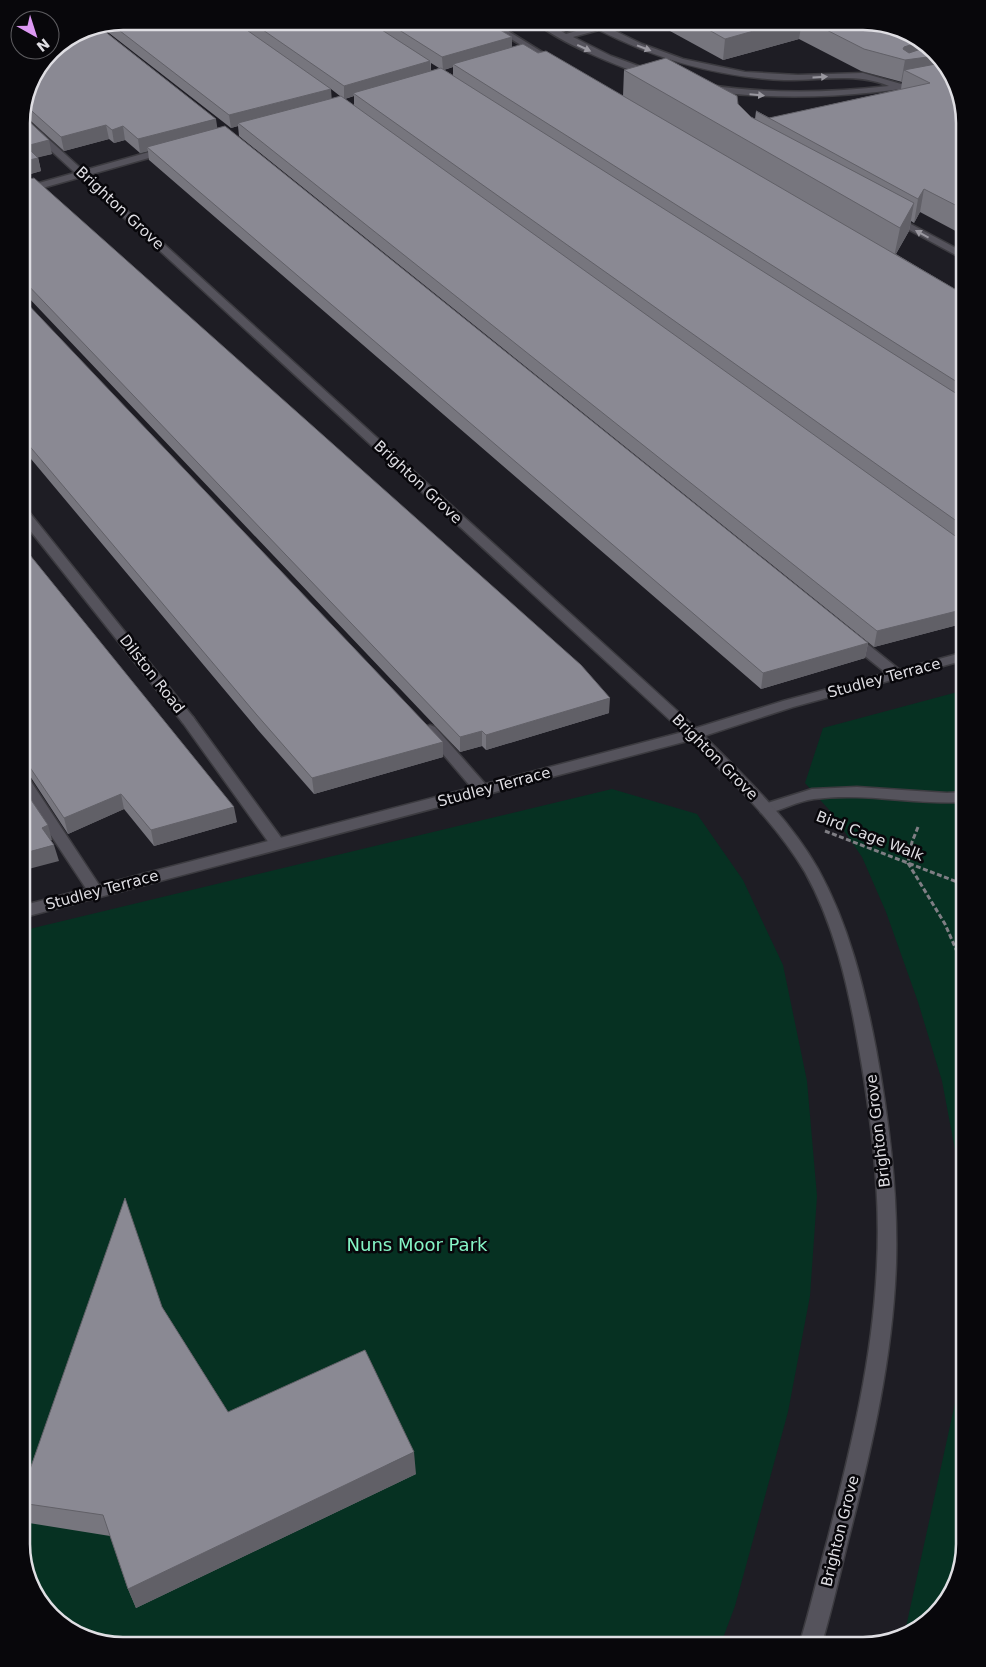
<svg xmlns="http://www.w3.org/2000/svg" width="986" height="1667" font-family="'DejaVu Sans',sans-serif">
  <rect width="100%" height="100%" fill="#1e1d24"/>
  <path fill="#063122" d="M965,690V1263L959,1171L942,1081L918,1002L886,912L862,857L831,812L805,783L823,728Z
    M612,789L697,814L743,880L783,965L807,1081L817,1196L810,1296L788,1412L735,1606L720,1646H116L66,1629L32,1589L21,1544V931Z
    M965,1282V1545L948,1600L908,1635L904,1636L957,1394Z"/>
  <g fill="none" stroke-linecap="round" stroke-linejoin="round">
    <g stroke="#3c3b40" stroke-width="3">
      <path id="service" d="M534,21H545L566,34L610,21H624L607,27L642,44L683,59L745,72L798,75L863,73L901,84L952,76L955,80C873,96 791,102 708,91L704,88L708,85C769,94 828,93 889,86C855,72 820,81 784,80C718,77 658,60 599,30L573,37L611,56L655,72V76L652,77C620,68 558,42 534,21Z
        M892,214L965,253V260L889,219V215Z
        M850,633L855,634L901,671L903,674L901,677H891L845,640L843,637L845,634Z
        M430,725L435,727L487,786L489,790L487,794L482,795L477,794L425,733L423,730L425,727Z
        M21,773L26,774L101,888L104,892L101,896L96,898L91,896L21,790Z
        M857,787L947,793L965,792V802C915,805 864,792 814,799C798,801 782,810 766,814L761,813L759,809L761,805L812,789Z"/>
    </g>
    <g stroke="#3c3b40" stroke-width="3">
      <path id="pedestrian" d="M167,147L172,150L170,152L21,194V188Z
        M188,715L193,717L282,839L285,843L282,847L277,848L272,847L183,723L181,720L183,717Z"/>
    </g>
    <g stroke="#3c3b40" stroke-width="3">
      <path id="minor" d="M482,21H492L560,63L553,65Z
        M21,506L25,507L193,717L195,720L193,723H183L21,519Z"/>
    </g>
    <g stroke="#3c3b40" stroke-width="3">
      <path id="tertiary" d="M22,115L696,728L783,701L965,652V660L793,707L704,736C745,777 789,818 818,869C849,925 864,987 876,1049C889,1120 898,1191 896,1263C893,1356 872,1447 849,1537C840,1573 832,1610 821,1646H799C810,1610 818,1574 828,1538C851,1448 873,1358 877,1265C881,1191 871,1116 858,1043C848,985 834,924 805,872C775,822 732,781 691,740L21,918V906L683,732L21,123Z"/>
    </g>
    <path stroke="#7f7e84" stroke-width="3" stroke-dasharray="5 2.5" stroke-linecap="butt" d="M918,827L912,842L908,863L945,924L965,970
      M825,831L965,885"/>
    <use href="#service" fill="#55535c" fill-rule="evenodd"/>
    <use href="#pedestrian" fill="#55535c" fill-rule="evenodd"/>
    <use href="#minor" fill="#55535c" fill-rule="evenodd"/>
    <use href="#tertiary" fill="#55535c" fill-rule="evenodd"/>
  </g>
  <path fill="#77767e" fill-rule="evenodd" d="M123,21H485L512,37V47L538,53L623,96L624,70L738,104L751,117L755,119L756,111L769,118L901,89L902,82L861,71L799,39L723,60L670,31V21H870L920,38L965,123V236L920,212L914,223L911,221L909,231L896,254L965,295V623L874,647L239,136L238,126L231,128L100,26ZM431,63L439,68L431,71ZM453,67V75L444,70ZM331,89L340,96L331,99ZM354,96V106L345,99Z
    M32,78L217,128L868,643L865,658L761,689L149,160L148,151L140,153L125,140L114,143L109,139L64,151L22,113Z
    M22,115L52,154L38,157L41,171L27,175V180L609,713L486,750L482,746L460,752L26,295L21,294Z
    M21,297L443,757L314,794L258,730L21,447Z
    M21,544L237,822L154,846L124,809L68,834L28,773L21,771Z
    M162,1307L228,1412L416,1474L136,1608L128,1589L110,1536L29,1523L21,1507V1495Z"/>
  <path fill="#616067" d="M789,21H802L799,39L723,60L725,39Z
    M512,37V50L453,64V67L443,70L442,57Z
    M922,41L952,75L904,70L902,82H901L905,60L903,49L904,47Z
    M430,61L431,74L353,93L354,96L344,99V86Z
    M331,89L332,102L238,123V126L231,128L229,115Z
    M216,119L218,132L147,147L148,151L140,153L138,139Z
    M106,125L109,139L64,151L61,137Z
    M123,126L125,140L114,143L112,130Z
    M49,140L52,154L28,160L26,146Z
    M38,158L41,171L27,175L28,184L21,186V162Z
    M924,189L920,212L914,223L918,199Z
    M914,203L909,231L894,257L900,228Z
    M965,609V623L874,647L877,631Z
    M868,643L865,658L761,689L763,673Z
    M610,698L609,713L486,750V735Z
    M482,731V746L460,752V737Z
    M443,742V757L314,794L312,778Z
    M121,794L124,809L68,834L64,818Z
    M234,807L237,822L154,846L151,830Z
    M48,825L52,840L46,843L42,828Z
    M54,845L59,861L21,871V854Z
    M414,1452L416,1474L136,1608L128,1589Z"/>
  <path fill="#8a8993" stroke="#616067" d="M123,21H234L331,89L229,115L111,24Z
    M250,21H368L430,61L344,86Z
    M385,21H485L512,37L442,57Z
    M693,21H789L725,39Z
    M809,21H870L920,38L922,41L904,47L903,49L909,53L927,47L935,56L905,60L864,49Z
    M98,26L216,119L138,139L123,126L112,130L106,125L61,137L25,105L32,78L51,51L84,29Z
    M523,44L538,53L546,51L965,295V387L453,64Z
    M666,58L737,96L738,104L751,117L914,203L900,228L624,70Z
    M941,63L954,78L965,123V210L924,189L918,199L756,111L769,118L930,83L904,70Z
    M441,68L965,399V527L353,93Z
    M341,96L965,543V609L877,631L238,123Z
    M22,115L49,140L26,146L38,158L21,162Z
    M225,126L868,643L763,673L147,147Z
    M21,167L26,170L21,172Z
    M34,178L581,665L610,698L486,735L482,731L460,737L23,280H21V181Z
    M21,297L443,742L312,778L256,714L21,436Z
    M21,544L234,807L151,830L121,794L64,818L23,757H21Z
    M21,785L48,825L42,828L54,845L21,854Z
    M125,1198L162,1307L228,1412L365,1350L414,1452L128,1589L103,1515L21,1503V1495Z"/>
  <defs><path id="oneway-solid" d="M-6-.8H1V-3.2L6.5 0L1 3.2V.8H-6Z" transform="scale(1.25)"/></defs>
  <g fill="#9a98a0">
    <use href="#oneway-solid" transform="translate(584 48) rotate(25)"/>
    <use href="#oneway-solid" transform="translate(644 48) rotate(21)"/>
    <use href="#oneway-solid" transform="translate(820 77) rotate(-3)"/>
    <use href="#oneway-solid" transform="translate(757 95) rotate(5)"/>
    <use href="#oneway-solid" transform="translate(922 234) rotate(-151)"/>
  </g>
  <g text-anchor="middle" stroke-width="5" stroke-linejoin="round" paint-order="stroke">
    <g font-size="15" fill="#dfdee3" stroke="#08070b">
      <text transform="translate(120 208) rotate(43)" y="5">Brighton Grove</text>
      <text transform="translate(418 482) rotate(43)" y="5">Brighton Grove</text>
      <text transform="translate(152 674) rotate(52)" y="5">Dilston Road</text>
      <text transform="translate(884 678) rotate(-15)" y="5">Studley Terrace</text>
      <text transform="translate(715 757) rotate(45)" y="5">Brighton Grove</text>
      <text transform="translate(494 787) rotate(-15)" y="5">Studley Terrace</text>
      <text transform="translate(870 836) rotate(21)" y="5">Bird Cage Walk</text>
      <text transform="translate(102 890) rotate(-15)" y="5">Studley Terrace</text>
      <text transform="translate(878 1131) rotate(-97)" y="5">Brighton Grove</text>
      <text transform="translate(840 1531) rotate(-76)" y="5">Brighton Grove</text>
    </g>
    <g font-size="18" fill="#85f5c6" stroke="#08070b">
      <text x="417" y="1251">Nuns Moor Park</text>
    </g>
  </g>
  <path d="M0 0H986V1667H0ZM123 30H863A93 93 0 0 1 956 123V1544A93 93 0 0 1 863 1637H123A93 93 0 0 1 30 1544V123A93 93 0 0 1 123 30Z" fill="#08070b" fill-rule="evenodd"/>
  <path fill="none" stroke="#dfdee3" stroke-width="2.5" d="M123 30H863A93 93 0 0 1 956 123V1544A93 93 0 0 1 863 1637H123A93 93 0 0 1 30 1544V123A93 93 0 0 1 123 30Z"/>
  <g transform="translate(35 35) rotate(141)"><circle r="24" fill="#08070b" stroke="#5e5d61"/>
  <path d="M0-4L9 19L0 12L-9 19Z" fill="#dd99f3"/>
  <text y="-8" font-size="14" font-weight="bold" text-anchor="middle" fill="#dfdee3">N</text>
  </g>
</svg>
